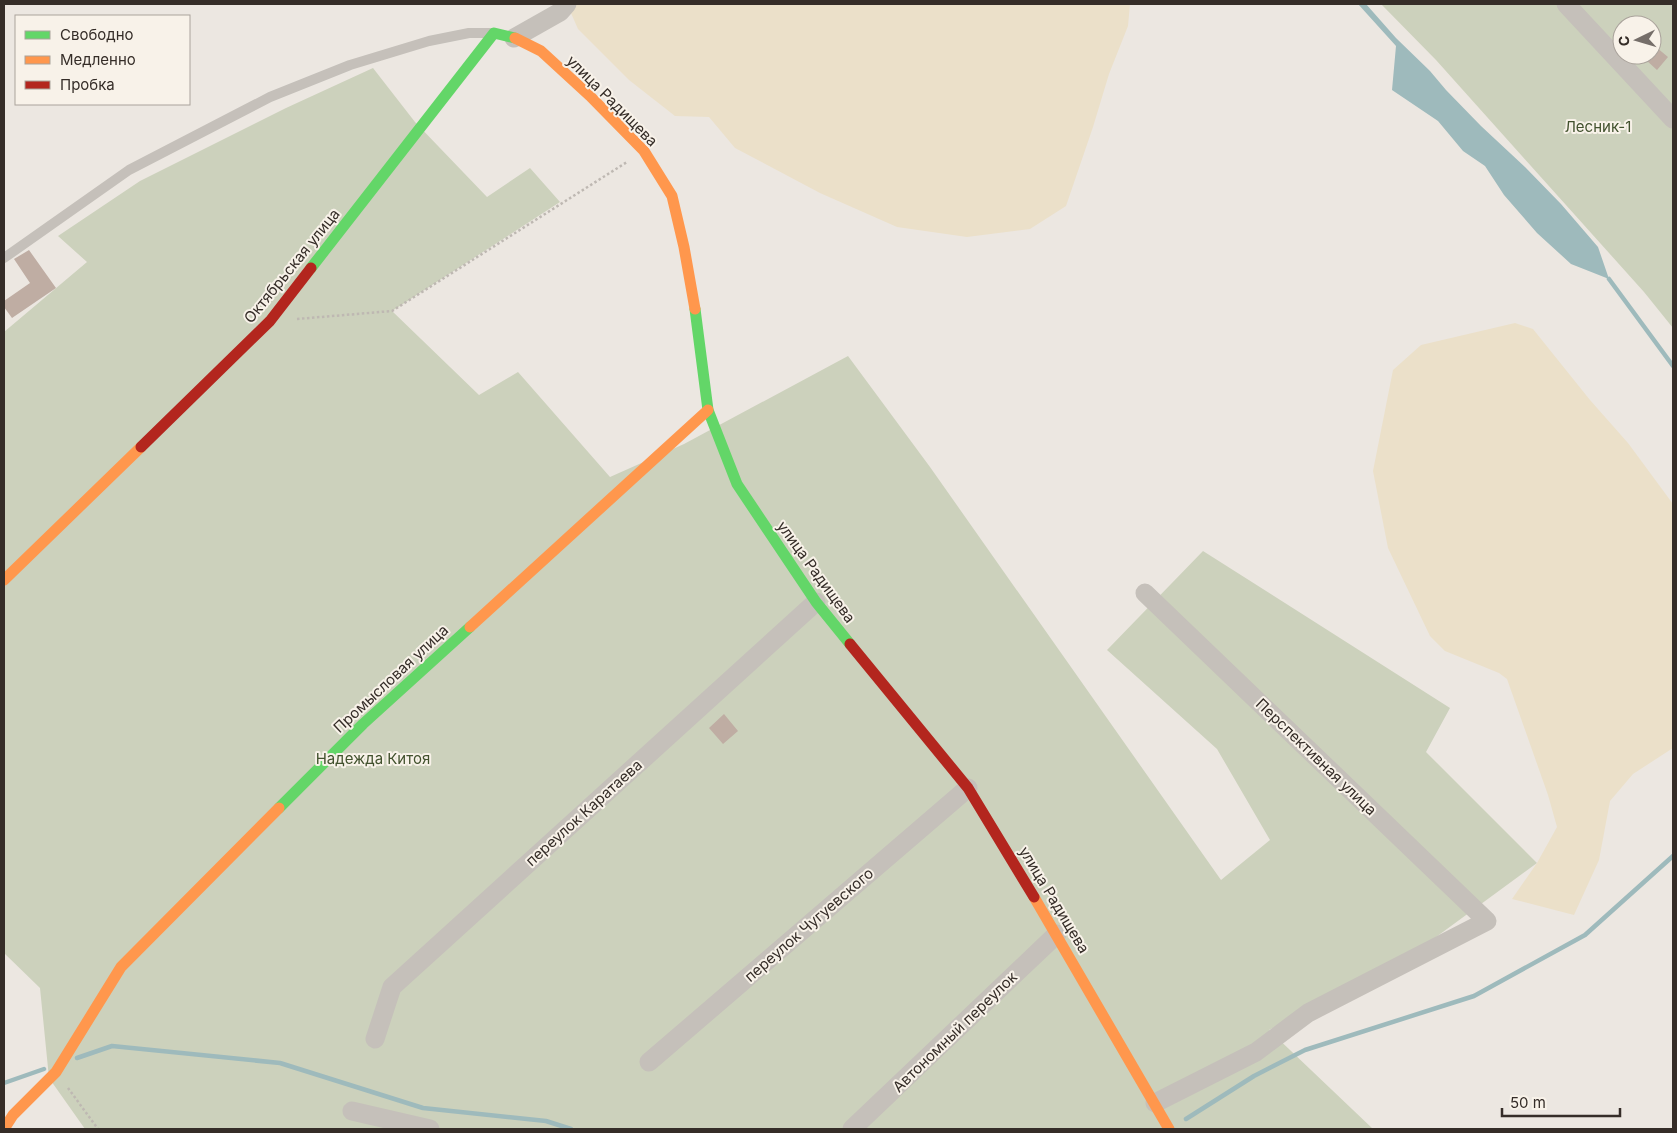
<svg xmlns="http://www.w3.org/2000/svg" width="1677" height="1133" font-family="Inter,sans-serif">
  <rect width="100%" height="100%" fill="#ece7e1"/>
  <path fill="#ccd1bc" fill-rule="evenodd" d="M1381,4H1673V328L1644,292L1436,60ZM1622,25H1652V55H1622Z
    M373,68L415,122L487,197L530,168L560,202L392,311L479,395L518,372L610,477L684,444L848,356L930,467L1221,880L1270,840L1217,749L1107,650L1203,551L1450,708L1426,752L1537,863L1402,962L1269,1030L1373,1129H85L49,1078L40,988L4,953V332L87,262L58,236L140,181L286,108Z"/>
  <path fill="#ebe0c9" d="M567,4H1130L1128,26L1109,74L1093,127L1066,206L1030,229L967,237L897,227L820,193L735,148L709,117L675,116L629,80L578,29Z
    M1515,323L1533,329L1590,400L1628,443L1673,504V748L1633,774L1610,801L1599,860L1574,915L1512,899L1537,863L1557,827L1548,795L1507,679L1499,673L1445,651L1430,636L1388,548L1373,471L1393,370L1421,345Z"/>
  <path fill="#9ebabc" d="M1358,4H1366L1396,38L1430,71L1446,90L1481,126L1525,167L1561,204L1598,247L1609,279L1571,264L1537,233L1504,195L1485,166L1463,151L1438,121L1392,90L1396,46Z"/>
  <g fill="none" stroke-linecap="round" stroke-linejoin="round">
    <path stroke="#9ebabc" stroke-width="4.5" d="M1609,279L1673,366
      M77,1058L112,1046L280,1063L423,1108L546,1121L571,1129
      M4,1083L44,1069
      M1186,1119L1254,1076L1305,1050L1474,996L1585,935L1673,856"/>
  </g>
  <path fill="#bfada3" d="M1656,47L1668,57L1657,70L1646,60L1650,55H1652V52Z
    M29,250L56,288L12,318L4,307V301L30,283L14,259Z
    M724,714L738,731L723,744L709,728Z"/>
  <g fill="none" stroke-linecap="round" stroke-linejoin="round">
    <path stroke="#beb8b2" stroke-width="2.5" stroke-dasharray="2.5 2.5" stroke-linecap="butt" d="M297,319L392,311L627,162
      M68,1088L98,1129"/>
    <path stroke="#c5c0ba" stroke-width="10" d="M4,258L129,170L270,97L350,65L429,41L469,33H491"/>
    <path stroke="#c5c0ba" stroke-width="19" d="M1566,4L1673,119
      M514,38L560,12L567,4
      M1145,593L1487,921L1308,1013L1256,1052L1155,1103
      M375,1039L392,987L816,602
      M649,1062L968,788
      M352,1111L430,1129
      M852,1129L1057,934"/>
    <path stroke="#63d668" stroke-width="11" d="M311,268L494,33L515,38
      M695,309L708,410L737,484L816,602L850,644
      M279,808L363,724L470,627"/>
    <path stroke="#ff974d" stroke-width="11" d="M515,38L541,51L590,96L644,151L672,196L684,247L695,309
      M4,580L141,447
      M470,627L708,410
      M1034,897L1169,1129
      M4,1129L13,1115L56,1072L121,967L279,808"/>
    <path stroke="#b3261e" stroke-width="11" d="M141,447L270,321L311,268
      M850,644L968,788L1034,897"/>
  </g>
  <g text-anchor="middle" stroke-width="4" stroke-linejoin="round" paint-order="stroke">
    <g font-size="15" fill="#352d28" stroke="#f8f2e9">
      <text transform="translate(612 101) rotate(45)" y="5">улица Радищева</text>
      <text transform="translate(292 266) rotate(-51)" y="5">Октябрьская улица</text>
      <text transform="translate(816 572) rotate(54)" y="5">улица Радищева</text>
      <text transform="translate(391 679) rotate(-43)" y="5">Промысловая улица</text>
      <text transform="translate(1316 757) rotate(44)" y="5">Перспективная улица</text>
      <text transform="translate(584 813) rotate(-42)" y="5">переулок Каратаева</text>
      <text transform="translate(1054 900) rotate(59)" y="5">улица Радищева</text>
      <text transform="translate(809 925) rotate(-41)" y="5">переулок Чугуевского</text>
      <text transform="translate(955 1032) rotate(-44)" y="5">Автономный переулок</text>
    </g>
    <g font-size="15" fill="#42522e" stroke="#f8f2e9">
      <text x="1598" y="132">Лесник-1</text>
      <text x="373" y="764">Надежда Китоя</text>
    </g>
  </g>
  <rect width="1677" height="1133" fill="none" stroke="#352d28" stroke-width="10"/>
  <rect x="15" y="15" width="175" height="90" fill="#f8f2e9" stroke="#aaa39c"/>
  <rect x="25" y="31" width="25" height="8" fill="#63d668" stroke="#aaa39c"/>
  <text x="60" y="40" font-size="15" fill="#352d28">Свободно</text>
  <rect x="25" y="56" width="25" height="8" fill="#ff974d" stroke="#aaa39c"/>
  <text x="60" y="65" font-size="15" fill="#352d28">Медленно</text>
  <rect x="25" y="81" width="25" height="8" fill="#b3261e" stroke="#aaa39c"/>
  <text x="60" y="90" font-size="15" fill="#352d28">Пробка</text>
  <g transform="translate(1637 40) rotate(265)"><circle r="24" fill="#f8f2e9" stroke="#aaa39c"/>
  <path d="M0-4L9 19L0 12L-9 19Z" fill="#756e69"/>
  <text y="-8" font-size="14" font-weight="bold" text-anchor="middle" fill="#352d28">С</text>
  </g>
  <path d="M1502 1108v8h118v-8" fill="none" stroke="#352d28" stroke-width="2.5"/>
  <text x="1510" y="1108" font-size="15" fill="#352d28" stroke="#f8f2e9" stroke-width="4" paint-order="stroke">50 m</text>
</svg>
